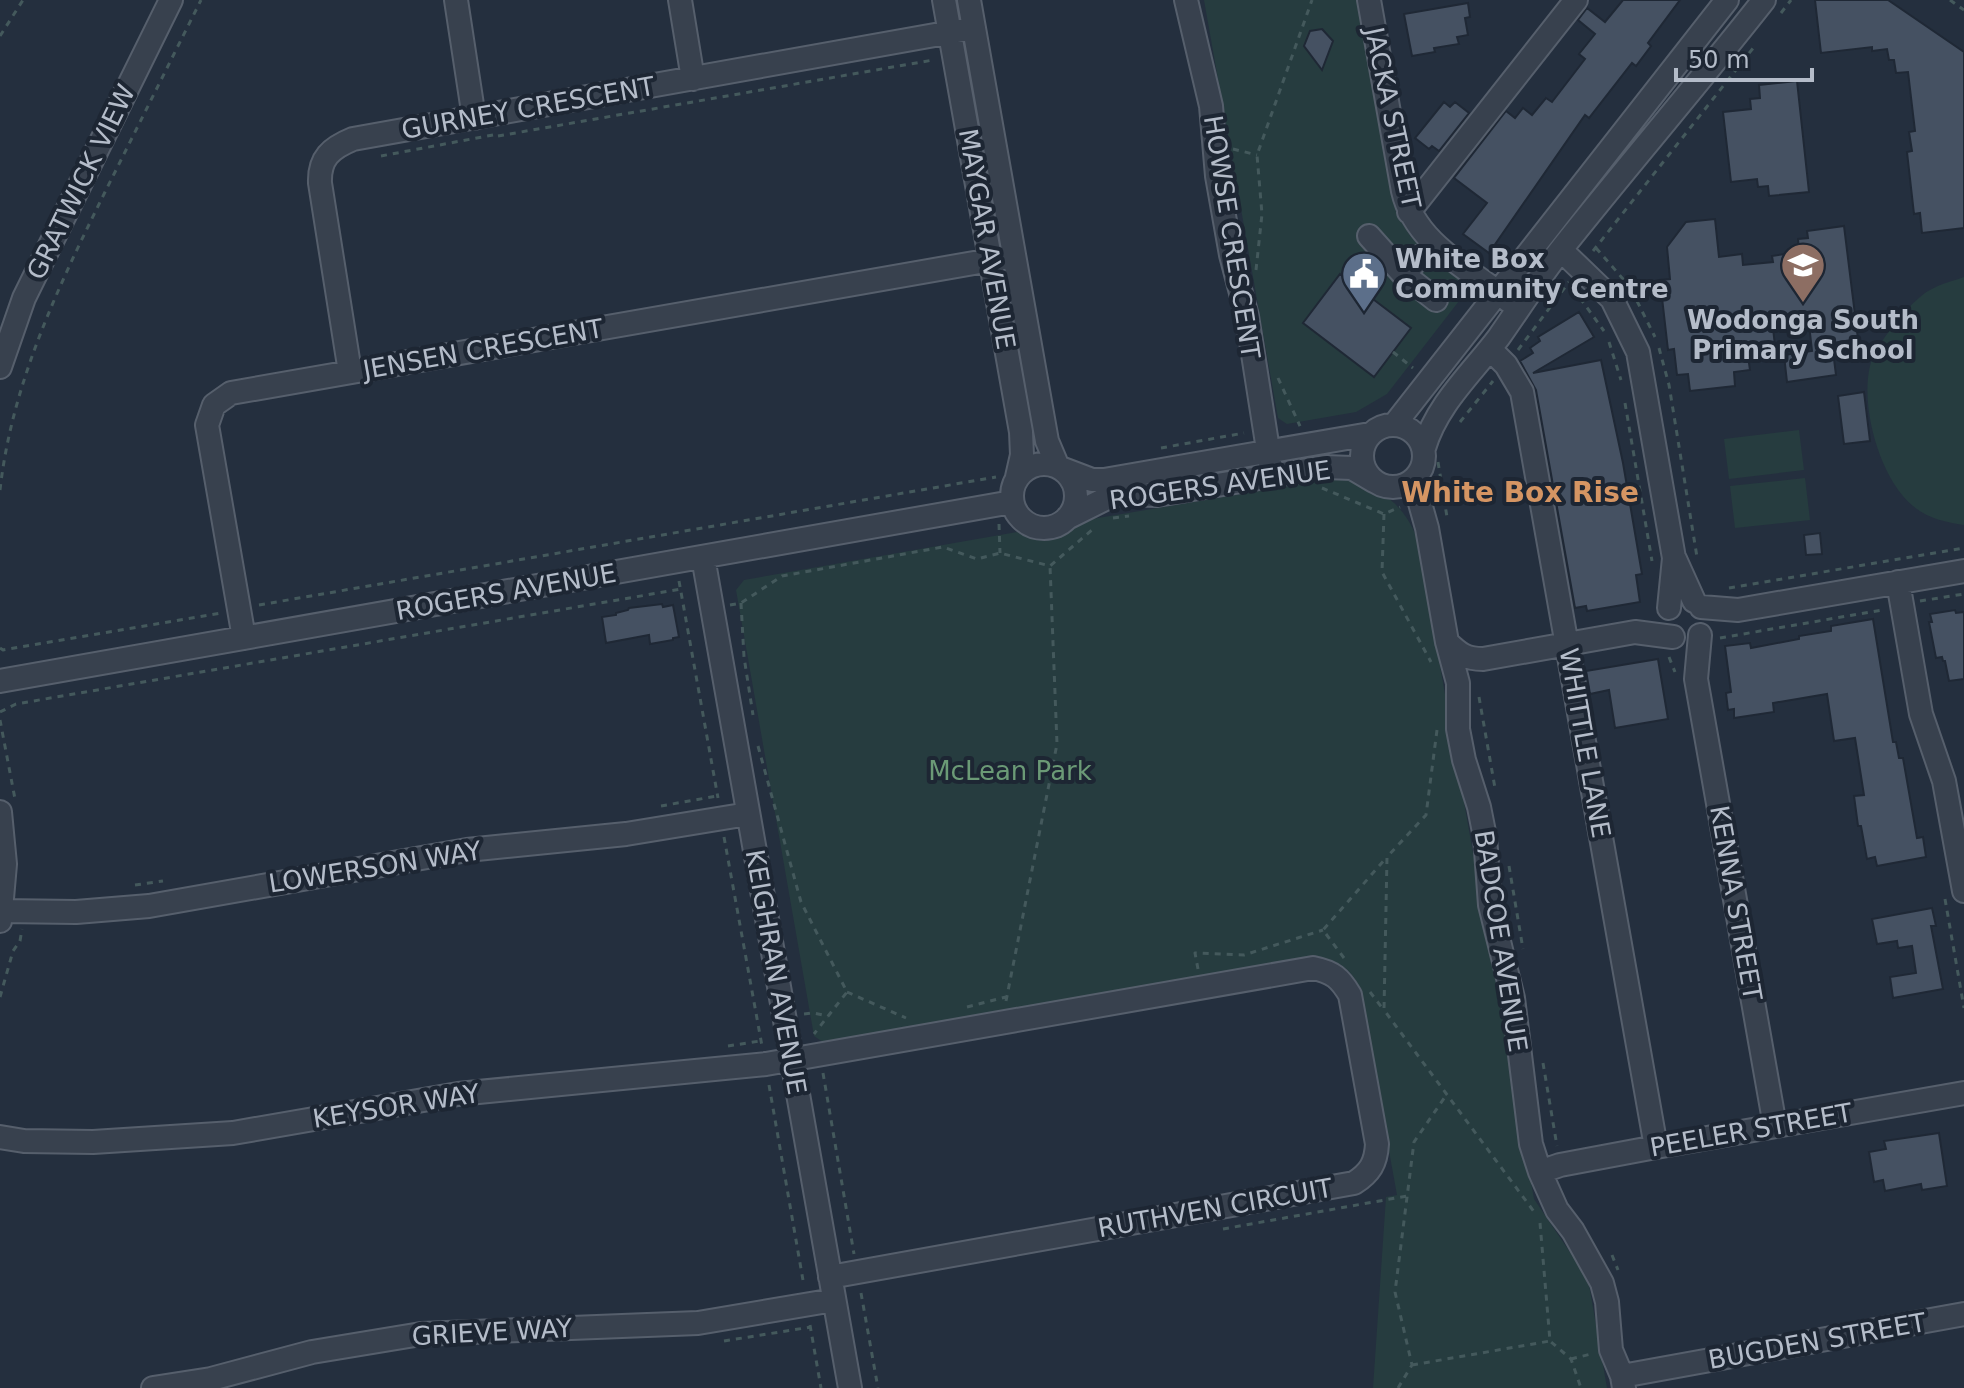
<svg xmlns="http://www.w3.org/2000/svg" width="1964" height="1388" font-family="'DejaVu Sans',sans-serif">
  <rect width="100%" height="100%" fill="#242f3e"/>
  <path fill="#263c3f" d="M1204,0H1357L1397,215L1411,237L1465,281L1466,292L1387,394L1356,412L1287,424L1278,418Z
    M1964,277V525C1946,522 1928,519 1913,506C1880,479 1860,407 1870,366C1874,346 1912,299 1930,290C1940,284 1953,281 1964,277Z
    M1799,430L1804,470L1729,479L1724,439Z
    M1338,478C1377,483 1405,504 1418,541L1534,1199L1588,1279L1607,1388H1373L1386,1197L1397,1195L1360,991C1351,961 1325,955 1297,959L823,1042L814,1036L736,590L744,580L1017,532C1044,538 1062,535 1086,520Z
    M1805,478L1810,520L1735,528L1730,486Z"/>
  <path fill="#455162" stroke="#1f2835" stroke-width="2" d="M1623,0H1680L1648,43L1651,46L1636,66L1632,63L1589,118L1585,115L1489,253L1463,234L1487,203L1454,178L1506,111L1515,118L1523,108L1532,115L1546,98L1552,102L1585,59L1579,54L1595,34L1578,20L1587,8L1605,22Z
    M1815,0H1888L1964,52V228L1922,233L1920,213L1914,214L1907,152L1912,151L1909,132L1915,131L1908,72L1896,73L1894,60H1889L1887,49L1872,51V47L1821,53Z
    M1468,3L1470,17L1465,18L1468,35L1457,37L1459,44L1434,48L1435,52L1412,56L1404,14Z
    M1322,29L1333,41L1322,70L1304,46L1310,31Z
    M1797,81L1809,192L1769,196L1768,186L1758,187L1757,179L1731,182L1723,112L1751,109L1750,99L1760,98L1759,85Z
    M1444,102L1450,107L1455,102L1469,113L1439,151L1432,146L1429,149L1415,138Z
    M1715,219L1719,257L1742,254L1743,265L1773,262L1772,256L1799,252L1798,239L1808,238L1807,231L1844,226L1858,339L1832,343L1836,375L1787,382L1784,355L1812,351L1809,324L1773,328L1775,346L1747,349L1750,370L1734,372L1735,386L1690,391L1688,374L1677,375L1674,349L1668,350L1660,280L1670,279L1667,247L1686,222Z
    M1340,274L1411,328L1374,377L1303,323Z
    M1579,312L1594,337L1533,373L1601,360L1623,463L1642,574L1636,575L1640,602L1587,611L1586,606L1575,608L1536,390L1520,361L1533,353L1530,348L1540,341L1538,337Z
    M1864,392L1870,441L1844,444L1838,396Z
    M1820,533L1822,554L1806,555L1804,535Z
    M662,604L663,607L673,605L679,637L673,638V640L650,644L649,635L606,643L602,617L616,615V613L628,610L629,608Z
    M1955,610L1956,613L1964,612V679L1949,681L1945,661H1943L1942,657L1936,658L1929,622H1932L1930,614Z
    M1873,619L1893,742H1896L1899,758H1903L1917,838L1923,837L1926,857L1877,866L1875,857L1867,859L1861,826H1858L1854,796L1864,795L1855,738L1834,741L1827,694L1773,703L1774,712L1734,718V709L1728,710L1726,693L1731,692L1725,646L1750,643L1751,648L1799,639V636L1831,631V626Z
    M1658,659L1668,719L1615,728L1609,690L1590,694L1586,671Z
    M1932,908L1936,926H1931L1943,989L1893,998L1890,977L1916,973L1912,946L1898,948L1897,941L1877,944L1872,919Z
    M1939,1133L1947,1186L1922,1190L1921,1184L1885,1191L1883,1180L1874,1182L1869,1152L1886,1149L1884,1141Z"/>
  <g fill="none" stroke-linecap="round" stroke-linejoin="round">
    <g stroke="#565f6c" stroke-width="26">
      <path id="minor" d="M456,0L474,118
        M680,0L693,79
        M944,0L1021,432L1022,455L1017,477
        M969,0L1042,413L1047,441L1058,467
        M1186,0L1211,106L1217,176L1231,255L1247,316L1272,475
        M1369,0L1403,191C1415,244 1470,269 1509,301
        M1409,212L1576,0
        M1369,236L1403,274L1434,244
        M1561,250L1612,299L1638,352L1674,558L1669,608
        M1403,274L1436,300
        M1490,349L1506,365L1522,392L1656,1147
        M0,367L24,298L171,0
        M350,372L320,183C319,158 331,148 353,139L974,28
        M1362 456a31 31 0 1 1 62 0a31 31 0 1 1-62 0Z
        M1394,425L1727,0
        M1424,448C1437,404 1472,373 1499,337C1520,307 1540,276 1563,247C1629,164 1698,84 1764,0
        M1012 496a32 32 0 1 1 64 0a32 32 0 1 1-64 0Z
        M1063,469L1092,480H1104L1370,434
        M1410,483L1418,496L1427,528L1447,642L1458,683V729L1464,760L1479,807L1485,837L1490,905L1513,998L1531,1144L1540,1172L1557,1210L1573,1231L1602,1283L1607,1302L1611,1350L1622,1376L1624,1388
        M1067,518L1115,494L1157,495L1325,467L1352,468L1374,481
        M703,557L850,1388
        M1675,559L1694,601
        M1898,582L1921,714L1944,781L1964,891
        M1701,607L1738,610L1964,571
        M1700,635L1696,679L1775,1126
        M244,638L207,425L214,405L231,393L1014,256
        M1447,642C1459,654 1466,659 1483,659L1635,632L1673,637
        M0,681L1012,502
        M0,812L5,864L0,921
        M2,911L76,912L149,906L467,850L626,834L748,814
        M0,1137L24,1141L93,1142L233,1133L458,1094L766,1064L1313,968C1333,972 1340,978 1350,995L1377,1144C1376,1163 1370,1173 1354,1183L830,1277
        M1540,1172L1560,1165L1656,1147L1964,1093
        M1622,1376L1964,1314
        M153,1388L211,1379L312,1352L421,1334L698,1323L834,1300"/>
    </g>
    <path stroke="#44595c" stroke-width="3" stroke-dasharray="6 6" stroke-linecap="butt" d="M1950,0L1964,10
      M1781,13L1791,0
      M0,36L23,0
      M498,136L933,60
      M1233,149L1257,155
      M381,156L498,134
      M1596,248L1630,287
      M1593,251L1754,47
      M1256,270L1262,214L1257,155L1312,0
      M1580,298L1604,331
      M1637,301L1655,337
      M1609,342L1621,380
      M1659,348L1669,385L1697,557
      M1518,350L1569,282
      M1393,352L1413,368
      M1278,378L1300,426
      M1625,403L1652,561
      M1460,422L1493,381
      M1161,448L1244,433
      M1438,462L1447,517
      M1322,488L1384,514L1400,507
      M0,490C12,383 58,287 105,192C137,128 169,64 201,0
      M1384,514L1382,572L1431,662
      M1113,518L1129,516
      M999,524L1000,553
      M679,581L718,798
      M1729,588L1964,548
      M1920,601L1964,594
      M741,603L744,657L753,715
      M259,605L996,477
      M730,605L741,603L782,576L943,547L977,559L1000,553L1050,566L1093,529
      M1720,638L1882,610
      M0,648L3,650L221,613
      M1669,657L1675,672
      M1479,697L1495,788
      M0,712L16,704L681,589
      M0,720L15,799
      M1437,730L1426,815L1387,857L1384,1010L1535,1213
      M758,746L801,902L847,992L814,1034
      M661,806L717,796
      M724,837L762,1046
      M1509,866L1523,949
      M135,885L163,881
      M1945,899L1964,1008
      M1344,958L1323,930L1387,857
      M1198,969L1195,953L1244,955L1323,930
      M847,992L906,1018
      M1370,992L1383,1009
      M0,997L13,951L20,941L22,929
      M1006,1001L1057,744L1050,566
      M967,1007L1006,997
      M804,1014L813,1013L828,1016
      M728,1046L760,1041
      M1543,1063L1557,1146
      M823,1073L854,1254
      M769,1085L804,1286
      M1540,1223L1550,1341L1571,1359L1581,1388
      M1223,1229L1407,1196
      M1612,1255L1618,1270
      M861,1293L878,1388
      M810,1325L821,1388
      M724,1341L811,1327
      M1571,1359L1591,1354
      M1412,1365L1550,1341
      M1398,1388L1412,1365L1395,1292L1414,1142L1447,1094"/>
    <use href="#minor" stroke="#38414e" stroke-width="22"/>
  </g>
  <defs>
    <g id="school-pin" transform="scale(2.3)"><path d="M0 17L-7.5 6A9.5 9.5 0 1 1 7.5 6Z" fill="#8d6e63" stroke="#1d2633"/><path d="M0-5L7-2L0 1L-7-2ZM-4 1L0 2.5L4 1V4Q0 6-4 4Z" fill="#fff"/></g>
    <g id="civic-pin" transform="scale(2.3)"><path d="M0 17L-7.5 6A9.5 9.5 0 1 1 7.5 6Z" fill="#5c6f8a" stroke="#1d2633"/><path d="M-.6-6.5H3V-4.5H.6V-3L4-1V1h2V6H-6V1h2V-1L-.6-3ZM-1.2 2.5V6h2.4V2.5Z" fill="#fff"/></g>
  </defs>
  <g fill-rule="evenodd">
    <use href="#school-pin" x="1803" y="265"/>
    <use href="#civic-pin" x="1364" y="274"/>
  </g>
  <g text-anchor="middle" stroke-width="8" stroke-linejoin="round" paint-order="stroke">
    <g font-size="26" fill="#b4bcc9" stroke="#1d2633">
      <text transform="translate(528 108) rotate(-10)" y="9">GURNEY CRESCENT</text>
      <text transform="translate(1393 118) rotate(78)" y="9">JACKA STREET</text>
      <text transform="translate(81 182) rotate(-64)" y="9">GRATWICK VIEW</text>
      <text transform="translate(1232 237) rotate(81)" y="9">HOWSE CRESCENT</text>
      <text transform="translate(987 239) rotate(80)" y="9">MAYGAR AVENUE</text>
      <text transform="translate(483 349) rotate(-10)" y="9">JENSEN CRESCENT</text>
      <text transform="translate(1220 485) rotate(-8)" y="9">ROGERS AVENUE</text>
      <text transform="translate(506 592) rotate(-10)" y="9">ROGERS AVENUE</text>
      <text transform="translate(1585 743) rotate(80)" y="9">WHITTLE LANE</text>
      <text transform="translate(375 867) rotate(-9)" y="9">LOWERSON WAY</text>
      <text transform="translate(1736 903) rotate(80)" y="9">KENNA STREET</text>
      <text transform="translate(1501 941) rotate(81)" y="9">BADCOE AVENUE</text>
      <text transform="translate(776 972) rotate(80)" y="9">KEIGHRAN AVENUE</text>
      <text transform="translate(396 1106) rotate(-9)" y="9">KEYSOR WAY</text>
      <text transform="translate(1751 1130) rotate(-10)" y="9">PEELER STREET</text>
      <text transform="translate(1215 1208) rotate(-10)" y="9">RUTHVEN CIRCUIT</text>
      <text transform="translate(492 1332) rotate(-3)" y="9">GRIEVE WAY</text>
      <text transform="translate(1817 1341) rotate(-10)" y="9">BUGDEN STREET</text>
    </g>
    <g font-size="26" font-weight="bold" fill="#b4bcc9" stroke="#1d2633" text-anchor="start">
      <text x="1395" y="268">White Box<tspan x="1395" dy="30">Community Centre</tspan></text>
      <text x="1803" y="329" text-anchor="middle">Wodonga South<tspan x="1803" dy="30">Primary School</tspan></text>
    </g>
    <g font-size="26" fill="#6b9a76" stroke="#1d2633">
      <text x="1010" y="780">McLean Park</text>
    </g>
    <g font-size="28" font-weight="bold" fill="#d59563" stroke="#1d2633">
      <text x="1520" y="502">White Box Rise</text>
    </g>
  </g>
  <path d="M1676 68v12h136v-12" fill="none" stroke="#b4bcc9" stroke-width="4"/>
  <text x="1688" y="68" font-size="24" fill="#b4bcc9" stroke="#1d2633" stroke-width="6" paint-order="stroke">50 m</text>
</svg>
